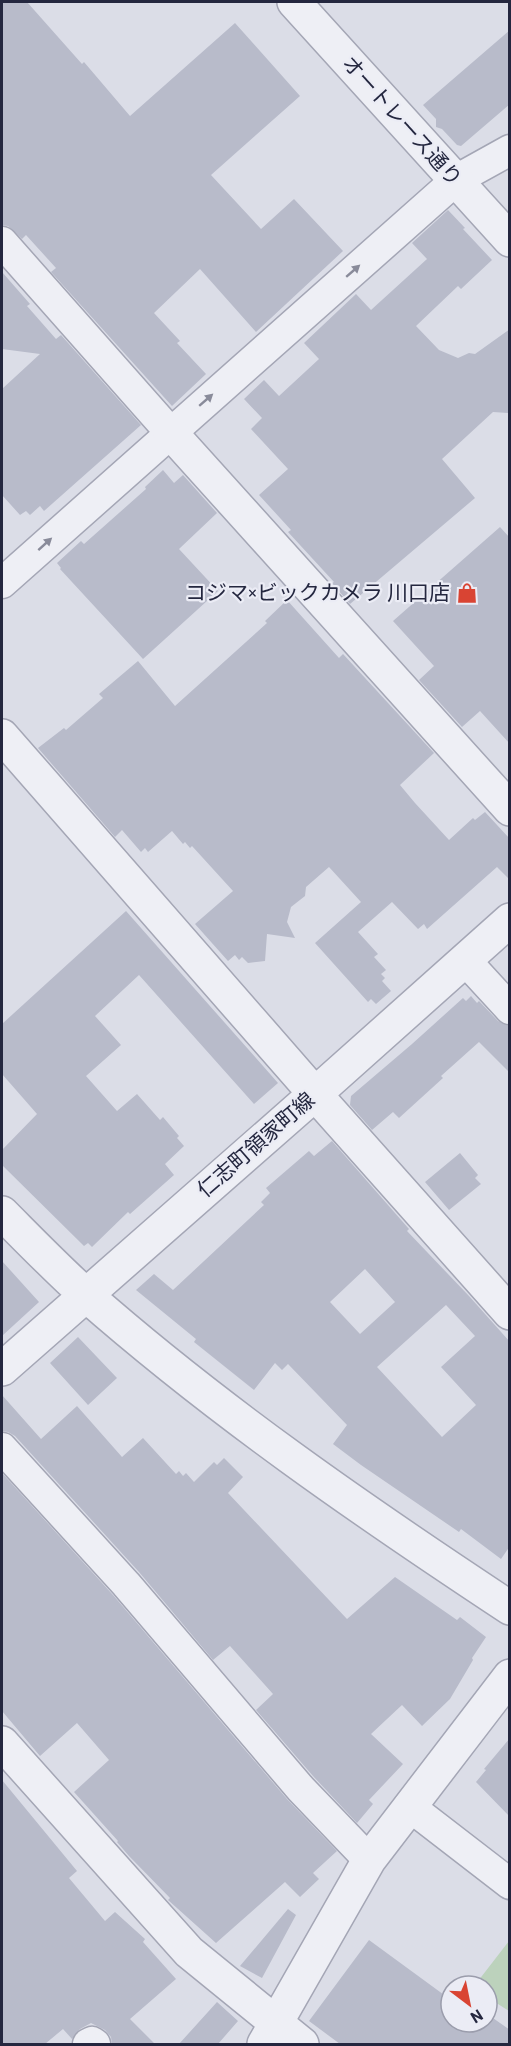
<svg xmlns="http://www.w3.org/2000/svg" width="511" height="2046" font-family="Barlow,'Noto Sans JP',sans-serif">
  <rect width="100%" height="100%" fill="#dbdde7"/>
  <path fill="#bcd2bc" d="M509,1941V2011L487,1997V1986L475,1985Z"/>
  <path fill="#b8bbca" fill-rule="evenodd" d="M2,2H27L82,64L84,62L130,116L235,23L300,96L211,175L261,229L294,199L343,251L256,332L200,269L154,313L180,341L177,343L206,374L172,406L51,272L56,268L26,235L22,239L8,226L2,225Z
    M510,30V104L461,146L457,145L442,129L436,127V119L423,105Z
    M448,210L465,228L463,229L492,260L461,289L458,286L416,326L439,350L458,358L469,353L475,354L510,329V397L508,413L493,412L442,459L475,498L350,604L332,583L334,582L288,532L291,530L259,495L288,469L251,429L262,418L244,399L264,380L279,396L319,359L304,343L356,294L371,310L427,259L412,243Z
    M2,272L30,304L27,306L56,339L61,335L141,425L44,511L40,506L30,515L26,511L20,515L2,495V389L40,354L2,349Z
    M163,470L174,483L183,475L217,513L179,549L218,591L143,659L60,569L61,568L57,563L81,541L84,544L146,489L145,487Z
    M500,527L510,538V744L480,711L462,727L419,680L434,666L393,621Z
    M287,600L339,658L343,654L434,753L400,785L415,803L449,840L473,818L475,820L485,812L510,839V880L497,867L427,929L424,924L418,929L392,902L358,932L378,954L374,957L386,970L381,974L385,978L382,981L391,991L376,1004L371,999L368,1002L315,943L361,902L329,867L306,887L305,896L291,907L287,922L295,938L267,934L265,961L248,963L242,957L239,960L235,955L228,961L195,924L233,891L192,846L190,848L185,842L183,844L172,831L148,852L145,848L141,852L122,830L115,837L38,748L64,728L66,730L103,698L99,694L138,661L175,706L267,623L265,621Z
    M126,911L278,1083L254,1104L139,975L95,1016L121,1045L86,1076L117,1111L137,1094L160,1120L163,1117L179,1136L177,1138L184,1146L165,1164L174,1175L130,1214L128,1212L92,1247L88,1243L84,1246L2,1165V1150L37,1114L2,1074V1024Z
    M471,996L477,1003L479,1001L498,1021L510,1026V1073L479,1042L441,1076L443,1078L399,1118L393,1112L372,1130L350,1105L351,1096L412,1044L463,998L466,1001Z
    M332,1141L409,1229L407,1231L469,1296L510,1342V1546L501,1559L461,1529L459,1532L361,1465L333,1444L347,1425L288,1364L282,1370L275,1363L254,1390L194,1342L196,1339L136,1290L154,1274L173,1290L264,1205L261,1202L270,1193L266,1188L309,1151L314,1156ZM365,1269L395,1302L360,1334L330,1302ZM446,1305L475,1336L441,1367L476,1405L442,1437L377,1367Z
    M460,1153L478,1175L475,1178L481,1184L449,1210L425,1182Z
    M2,1261L39,1302L2,1336Z
    M78,1337L117,1378L88,1405L50,1363Z
    M2,1395L41,1439L77,1406L122,1457L143,1438L176,1474L179,1471L183,1476L186,1473L194,1482L214,1462L217,1465L224,1458L243,1477L228,1493L347,1619L395,1577L457,1620L460,1617L486,1637L472,1658L473,1660L450,1699L422,1726L402,1705L371,1734L403,1764L369,1800L373,1804L357,1823L313,1776L256,1710L273,1694L230,1646L213,1660L139,1572L15,1436L8,1432L2,1431Z
    M2,1473L113,1595L287,1799L337,1851L313,1873L319,1879L300,1897L285,1882L216,1943L168,1900L170,1898L129,1856L117,1842L118,1841L74,1792L109,1760L77,1723L40,1756L2,1711Z
    M510,1738V1817L476,1782L486,1770L484,1769Z
    M2,1780L77,1871L69,1878L105,1921L115,1912L145,1939L143,1942L176,1979L130,2019L155,2044H112L111,2037L105,2030L91,2023L80,2029L72,2039L63,2029L45,2044H2Z
    M288,1909L296,1915L262,1978L240,1966Z
    M369,1940L451,2000V2022H487V2010L492,2014L490,2016L510,2030V2044H340L309,2021Z
    M217,2002L238,2021L218,2044H179Z"/>
  <g fill="none" stroke-linecap="round" stroke-linejoin="round">
    <g stroke="#a4a6b5" stroke-width="33">
      <path id="minor" d="M2,242L170,432
        M2,583L456,180L510,150
        M465,960L510,1009
        M2,1448L126,1584L300,1788L369,1860
        M409,1806L510,1884
        M88,2044L92,2042L95,2044"/>
    </g>
    <g stroke="#a4a6b5" stroke-width="36">
      <path id="tertiary" d="M294,2L510,240
        M170,432L510,809
        M2,736L315,1094L510,1313
        M2,1213C29,1240 57,1269 86,1295C218,1411 363,1511 510,1608
        M2,1369L315,1094L510,920
        M2,1743L189,1952L302,2044
        M264,2044L369,1860L510,1676"/>
    </g>
    <use href="#minor" stroke="#eeeff5" stroke-width="30"/>
    <use href="#tertiary" stroke="#eeeff5" stroke-width="33"/>
  </g>
  <defs><path id="oneway-solid" d="M-6-.8H1V-3.2L6.5 0L1 3.2V.8H-6Z" transform="scale(1.5)"/></defs>
  <g fill="#898b9a">
    <use href="#oneway-solid" transform="translate(353 271) rotate(-41)"/>
    <use href="#oneway-solid" transform="translate(206 400) rotate(-41)"/>
    <use href="#oneway-solid" transform="translate(45 544) rotate(-42)"/>
  </g>
  <defs>
    <g id="shop-bare" transform="scale(1.62)"><path d="M-5-2.5h2.3a2.7 3.5 0 0 1 5.4 0H5L5.5 6h-11ZM-1.5-2.5h3a1.5 2.3 0 0 0-3 0Z" fill="#d94433" stroke="#ebecf5" stroke-width="2.5" paint-order="stroke"/></g>
  </defs>
  <g fill-rule="evenodd">
    <use href="#shop-bare" x="467" y="593"/>
  </g>
  <g text-anchor="middle" stroke-width="4.5" stroke-linejoin="round" paint-order="stroke">
    <g font-size="21" fill="#24273f" stroke="#ebecf5">
      <text transform="translate(402 121) rotate(48)" y="7">オートレース通り</text>
      <text transform="translate(256 1145) rotate(-41)" y="7">仁志町領家町線</text>
    </g>
    <g font-size="21" fill="#24273f" stroke="#ebecf5" text-anchor="end">
      <text x="450" y="600">コジマ×ビックカメラ 川口店</text>
    </g>
  </g>
  <rect width="511" height="2046" fill="none" stroke="#24273f" stroke-width="6"/>
  <g transform="translate(469 2004) rotate(148)"><circle r="28" fill="#ebecf5" stroke="#9b9dac" stroke-width="1.5"/>
  <path d="M0-4.5L10 22L0 15L-10 22Z" fill="#d94433"/>
  <text y="-9" font-size="16" font-weight="bold" text-anchor="middle" fill="#24273f">N</text>
  </g>
</svg>
